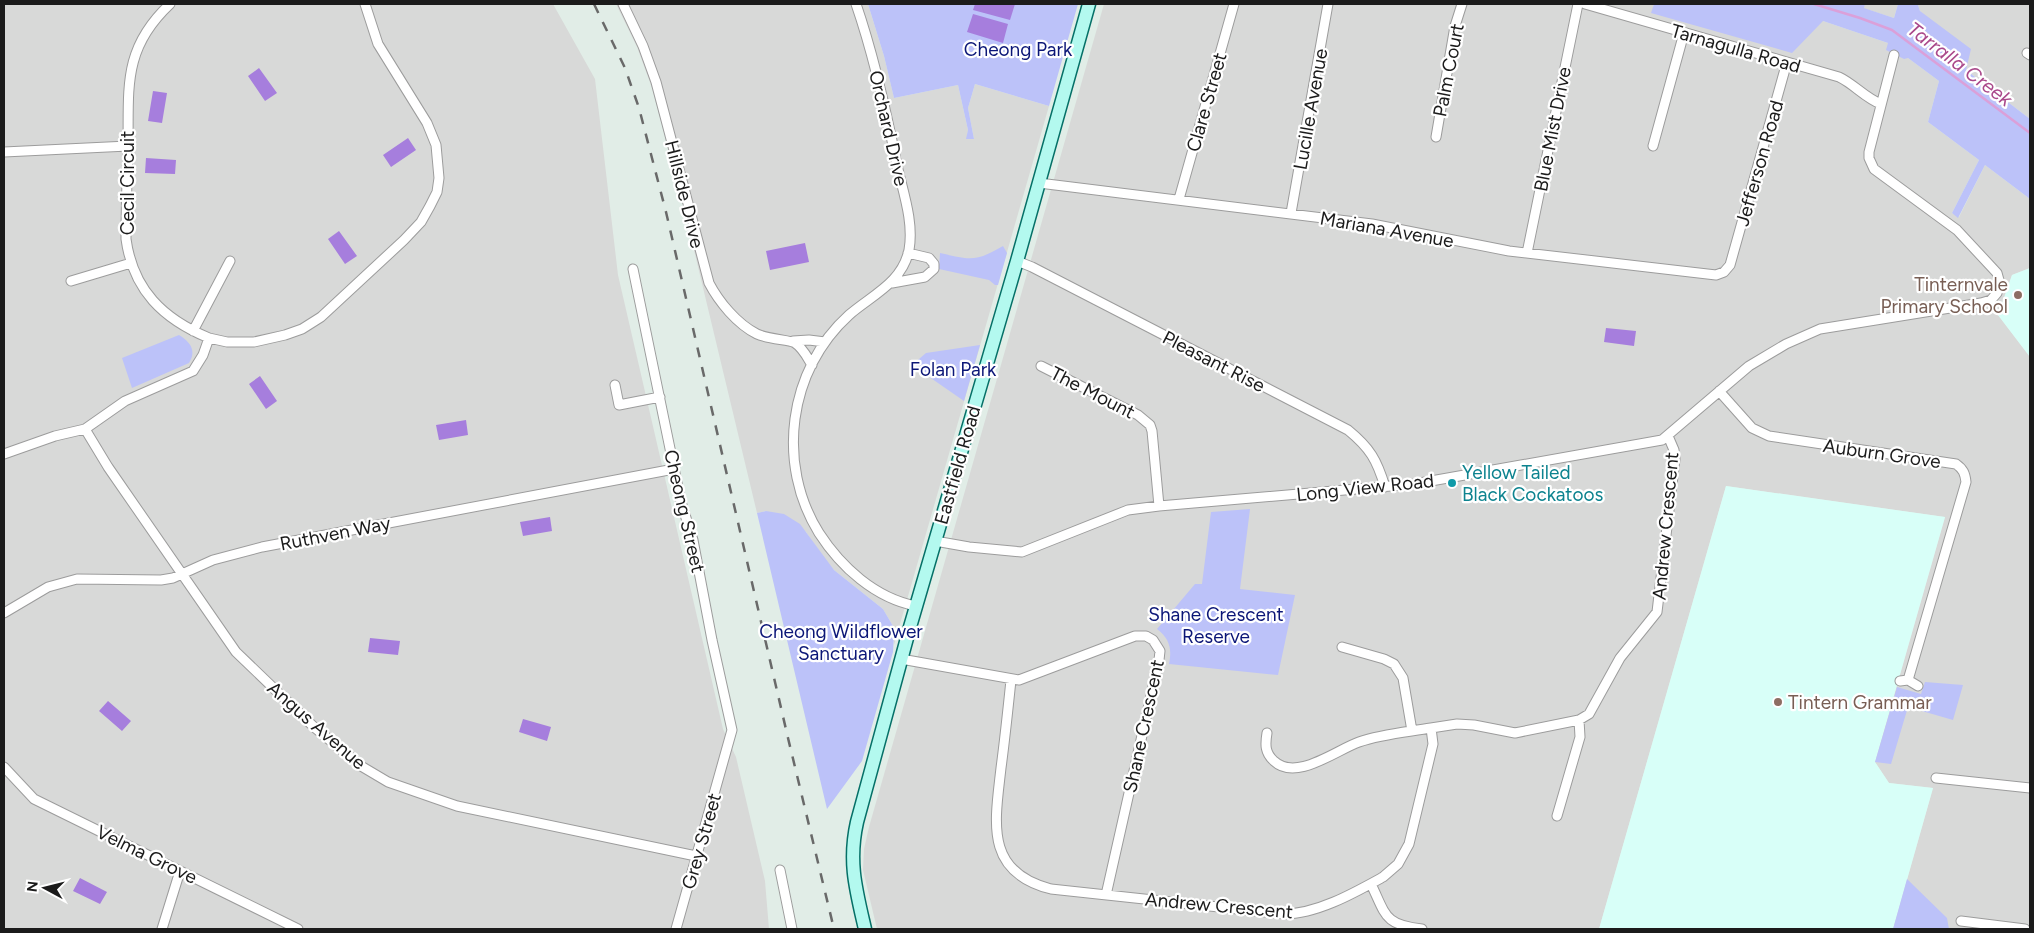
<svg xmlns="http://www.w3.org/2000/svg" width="2034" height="933" font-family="Figtree,sans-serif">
  <rect width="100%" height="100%" fill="#e1ede7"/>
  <path fill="#d8d9d8" d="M4,4H553L595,79L618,275L723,729L736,757L765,881L769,929H4Z
    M616,4H868L884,56L894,98L958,85L968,130L967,139H974L968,108L975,84L1049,106L894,645L893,626L883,609L834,570L822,556L806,532L766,511L757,513L682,200L652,88L637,47Z
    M1104,4H1654L1652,13L1823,21L1888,43L1939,81L1928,122L1979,160L1952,213L1959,217L1985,165L2030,199V268L2012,275L1998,315L2030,357V929H1893L1933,788L1889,783L1875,762L1945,517L1726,486L1599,929H877L863,870L864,849L869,827Z
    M1865,4H1898L1894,18L1863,8Z
    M1915,4H2030V119L1966,70L1920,11L1918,5Z"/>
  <path fill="#d8fff8" d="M2030,268V357L1998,315L2012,275Z
    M1726,486L1945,517L1875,762L1889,783L1933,788L1893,929H1599Z"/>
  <path fill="#bcc2f9" d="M868,4H1078L1049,106L975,84L968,108L974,139H966L968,130L958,85L894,98L884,56Z
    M1654,4H1865L1864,8L1894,18L1898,4L1918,5L1920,11L1971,49L1966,70L2030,119V199L1985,165L1958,218L1952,213L1979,160L1928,122L1939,81L1908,58L1904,59L1886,50L1888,43L1823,21L1792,53L1651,13Z
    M1003,246L1007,253L998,285H995L989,280L939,269L940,253C970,260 976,262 1003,246Z
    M179,335C190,342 197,350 189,363L132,388L122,358Z
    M980,345L964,401L912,365L926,353Z
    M1250,509L1240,589L1295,595L1278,675L1169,664C1172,649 1170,639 1157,629L1195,584H1202L1211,512Z
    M766,511L784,514L800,524L834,570L883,609L893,626L894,635L893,652L862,761L827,809L757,513Z
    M1925,682L1963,685L1953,720L1908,707L1891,764L1875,762L1897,687L1921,694Z
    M1907,879L1947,918L1949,929H1893Z"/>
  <path fill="#a67edd" d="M975,4H1015L1010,20L973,10Z
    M973,14L1008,24L1003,43L967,32Z
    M259,68L277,93L265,101L248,76Z
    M153,91L167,93L162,123L148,121Z
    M408,138L416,150L391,167L383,155Z
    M146,158L176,160L175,174L145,173Z
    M339,231L357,256L345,264L328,239Z
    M805,243L809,262L770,270L766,251Z
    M1606,328L1636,331L1634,346L1604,342Z
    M260,376L277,401L266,409L249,384Z
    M466,420L468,435L439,440L436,425Z
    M550,517L552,531L523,536L520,522Z
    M370,638L400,641L398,655L368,652Z
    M108,701L131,721L122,731L99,711Z
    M523,719L551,727L547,741L519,732Z
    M80,878L107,892L100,904L73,891Z"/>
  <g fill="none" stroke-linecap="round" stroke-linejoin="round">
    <path stroke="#dba0d9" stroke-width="2.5" d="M1814,4L1860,18L1892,30L2030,133"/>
    <g stroke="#9c9c9c" stroke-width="11">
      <path id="minor" d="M170,4C122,49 129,88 128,148C127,178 126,208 126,239C133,290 163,319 209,338
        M623,4L643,46L656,82L709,283C719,302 737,324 757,334C767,339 791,340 795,343C803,348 807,357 812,365
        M856,4C874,56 886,110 897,165C903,192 914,222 909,250C902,283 872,295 849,315C788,370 776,464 819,533C841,567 875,598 916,606
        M1585,4L1839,77C1854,84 1865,98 1881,104
        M2027,53L2030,55
        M1436,137L1455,26L1462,4
        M1653,146L1684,33
        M4,152L128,146
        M1039,183L1372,224L1509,251L1716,275L1724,272L1730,265L1787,62
        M1179,199L1234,4
        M1291,213L1328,4
        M1527,253L1578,4
        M1017,261L1032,267L1348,430C1370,448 1377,460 1385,487
        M633,269L681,502L693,540L712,640L732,730L676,929
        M71,281L131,263
        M892,283L925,277L934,269V264L929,258L908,253
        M193,331L230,261
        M793,341L809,340L825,342
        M1041,366L1138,415L1150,425L1152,431L1159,506
        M615,385L619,405L660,397
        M1719,391L1752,428L1769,436L1956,464C1963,469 1965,473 1966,482L1908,680
        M85,429L108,467L236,652L314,727L361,766L388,782L457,806L696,856
        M4,454L55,436L85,429L125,401L193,371L203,355L209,338L227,342H254L285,335L302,329L321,317L404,240L421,222L430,206L437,192L439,178L436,145L427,123L378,44L365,4
        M935,541L969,547L1022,552L1128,510L1159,506L1414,484L1662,440L1749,366L1786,344L1820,329L1981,303L1991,300L1997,293L2000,284L1997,273L1957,230L1874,169L1869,158V152L1894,55
        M4,613L48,587L77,579L161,580L173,578L213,560L262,547L674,469
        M1342,647L1384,659L1394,664L1403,678L1412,731
        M901,659L1019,680L1135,636H1146L1153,640L1160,651L1159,660L1106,895
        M1011,680C1008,709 1005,738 1001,768C995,822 984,872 1051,889L1284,914C1317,914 1354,893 1383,877L1398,864L1409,844L1433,744L1431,728L1457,724L1474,725L1515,733L1579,720L1589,714L1620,658L1657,612L1675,459L1674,450L1668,436
        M1900,681L1908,680L1918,686
        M1267,733C1265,745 1265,753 1274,761C1296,782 1336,750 1359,742C1382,734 1408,732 1431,728
        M4,767L34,799L298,929
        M1936,778L2030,788
        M1557,816L1580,737L1579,720
        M780,870L792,929
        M1371,884C1386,915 1384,925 1422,929
        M1961,921L2025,929
        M162,929L180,871"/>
    </g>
    <g stroke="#057067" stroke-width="15">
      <path id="secondary" d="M865,929C856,890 848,862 857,822L910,627L1017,261L1089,4"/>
    </g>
    <use href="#minor" stroke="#fff" stroke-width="9"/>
    <use href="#secondary" stroke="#b3f9ef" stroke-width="12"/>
    <path stroke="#696969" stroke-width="2.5" stroke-dasharray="10 10" stroke-linecap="butt" d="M594,4L625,68L639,108L666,212L788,738L834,929"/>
  </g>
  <g fill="#8d6e63" stroke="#fff" stroke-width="2">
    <circle cx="2018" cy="295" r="5"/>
    <circle cx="1778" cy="702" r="5"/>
  </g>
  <circle fill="#0f9aa8" stroke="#fff" stroke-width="2" cx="1452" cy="483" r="5"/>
  <g text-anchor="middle" stroke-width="4.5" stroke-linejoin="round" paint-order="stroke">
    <g font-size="19" fill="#1b1b1b" stroke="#fff">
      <text transform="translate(1736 48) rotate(16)" y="7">Tarnagulla Road</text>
      <text transform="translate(1448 70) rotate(-79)" y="7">Palm Court</text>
      <text transform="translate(1206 102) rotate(-74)" y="7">Clare Street</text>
      <text transform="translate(1310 109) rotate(-80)" y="7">Lucille Avenue</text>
      <text transform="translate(889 128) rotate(77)" y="7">Orchard Drive</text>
      <text transform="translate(1552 129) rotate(-79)" y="7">Blue Mist Drive</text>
      <text transform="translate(1759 163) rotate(-74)" y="7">Jefferson Road</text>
      <text transform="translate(127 183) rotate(-90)" y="7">Cecil Circuit</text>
      <text transform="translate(685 194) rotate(76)" y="7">Hillside Drive</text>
      <text transform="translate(1387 229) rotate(10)" y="7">Mariana Avenue</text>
      <text transform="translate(1214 361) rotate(27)" y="7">Pleasant Rise</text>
      <text transform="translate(1093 392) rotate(27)" y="7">The Mount</text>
      <text transform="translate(1882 453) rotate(8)" y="7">Auburn Grove</text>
      <text transform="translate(957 465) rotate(-74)" y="7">Eastfield Road</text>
      <text transform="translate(1365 487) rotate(-6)" y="7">Long View Road</text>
      <text transform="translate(685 511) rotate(77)" y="7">Cheong Street</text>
      <text transform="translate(1665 526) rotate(-85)" y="7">Andrew Crescent</text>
      <text transform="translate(335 533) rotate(-11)" y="7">Ruthven Way</text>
      <text transform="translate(317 725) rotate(41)" y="7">Angus Avenue</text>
      <text transform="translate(1143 726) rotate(-78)" y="7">Shane Crescent</text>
      <text transform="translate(701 841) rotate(-74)" y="7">Grey Street</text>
      <text transform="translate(147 854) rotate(26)" y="7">Velma Grove</text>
      <text transform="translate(1219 905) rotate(5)" y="7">Andrew Crescent</text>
    </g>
    <g font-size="19" fill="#0b1677" stroke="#fff">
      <text x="1018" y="56">Cheong Park</text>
      <text x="953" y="376">Folan Park</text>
      <text x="1216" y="621">Shane Crescent<tspan x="1216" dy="22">Reserve</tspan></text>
      <text x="841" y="638">Cheong Wildflower<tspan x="841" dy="22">Sanctuary</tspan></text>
    </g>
    <g font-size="19" fill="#785e54" stroke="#fff" text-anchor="end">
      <text x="2008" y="291">Tinternvale<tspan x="2008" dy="22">Primary School</tspan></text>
      <text x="1788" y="709" text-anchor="start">Tintern Grammar</text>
    </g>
    <g font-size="19" fill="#0d838f" stroke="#fff" text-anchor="start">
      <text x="1462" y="479">Yellow Tailed<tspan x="1462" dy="22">Black Cockatoos</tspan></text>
    </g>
    <g font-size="20" font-style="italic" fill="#aa498b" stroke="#fff">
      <text transform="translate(1960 64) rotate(37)" y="7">Tarralla Creek</text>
    </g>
  </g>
  <rect width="2034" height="933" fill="none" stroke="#1b1b1b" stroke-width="10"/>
  <g transform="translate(45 888) rotate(277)" stroke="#ffffff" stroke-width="4" paint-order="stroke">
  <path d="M0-4L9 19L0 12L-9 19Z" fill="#1b1b1b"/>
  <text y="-8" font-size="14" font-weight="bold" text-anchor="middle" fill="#1b1b1b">N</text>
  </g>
</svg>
